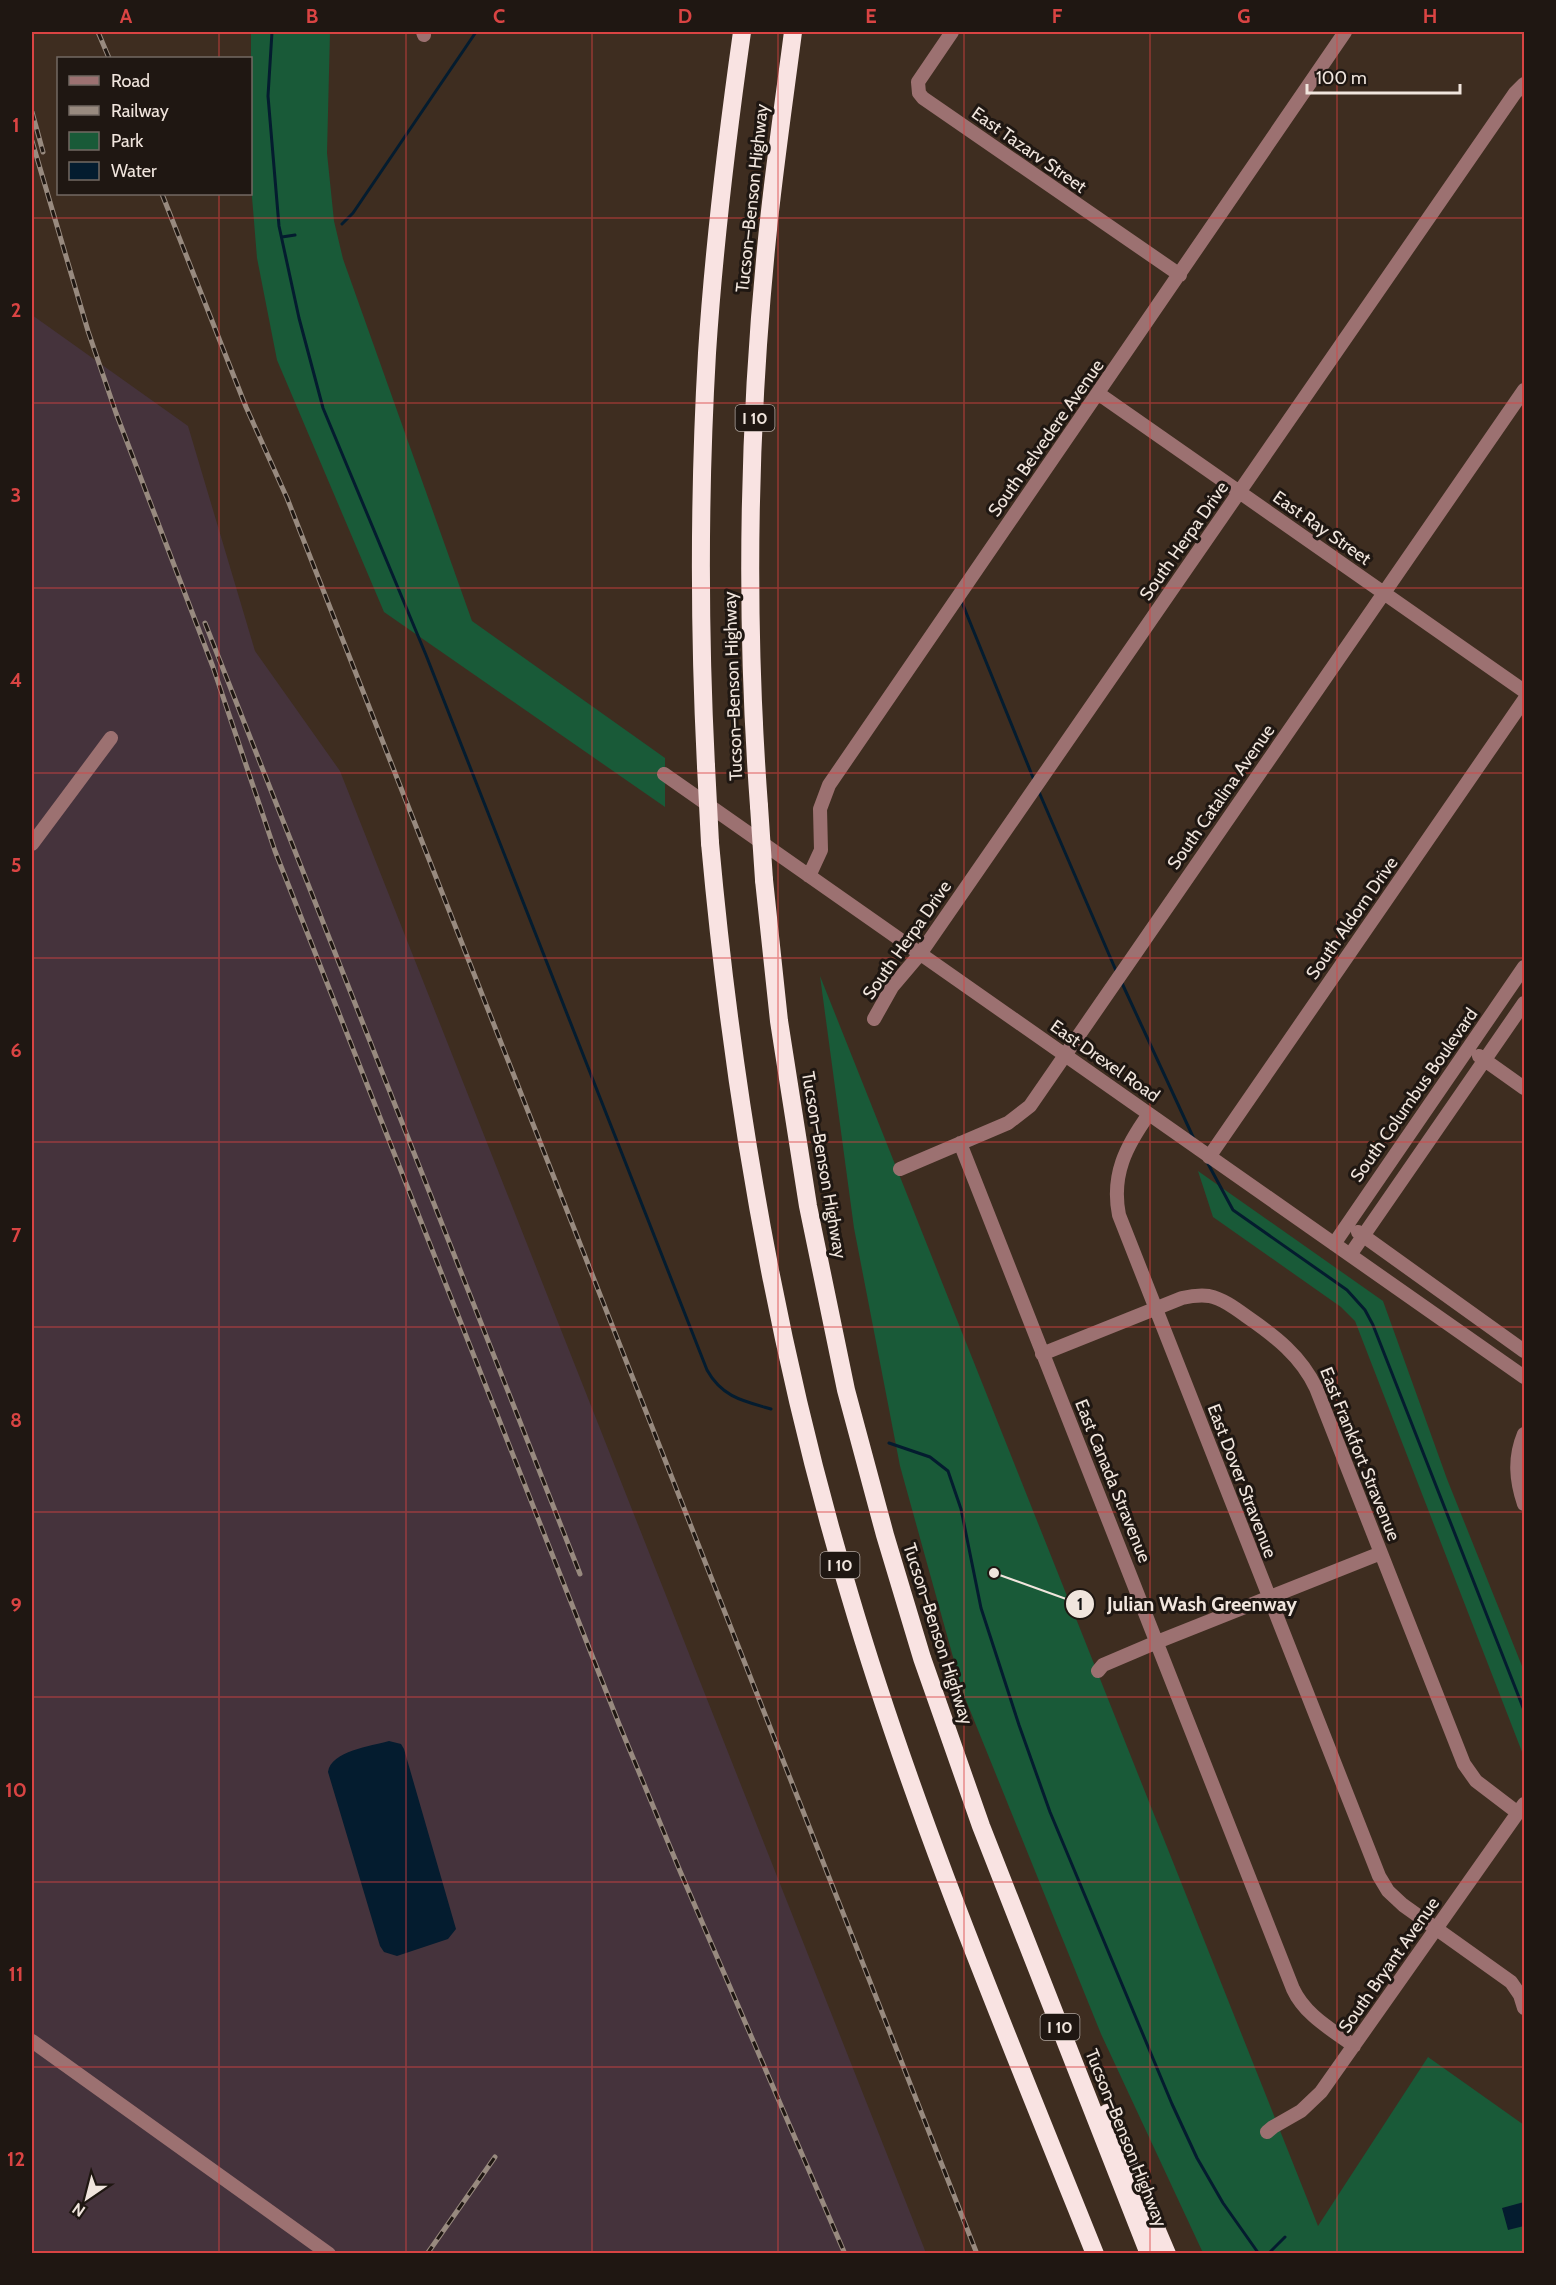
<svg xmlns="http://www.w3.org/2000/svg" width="1556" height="2285" font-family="Cabin,sans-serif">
  <rect width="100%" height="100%" fill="#3e2d20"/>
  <path fill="#45333c" d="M32,315L188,426L255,651L340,771L926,2253H32Z"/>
  <path fill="#195a38" d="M251,32H330L327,153L334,221L343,259L472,621L665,758V807L384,612L277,360L257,258L251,185Z
    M820,976L1318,2226L1428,2057L1524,2125V2253H1203L1101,2034L963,1693L900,1466L854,1228Z
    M1198,1171L1383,1301L1447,1479L1524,1671V1757L1355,1321L1341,1307L1213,1217Z"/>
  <path fill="#041c2f" d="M389,1741L401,1744L404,1749L456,1929L448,1939L397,1956L384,1952L380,1946L328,1772C331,1751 371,1746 389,1741Z
    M1524,2202V2226L1508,2230L1502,2208Z"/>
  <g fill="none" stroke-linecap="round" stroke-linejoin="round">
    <path stroke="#041c2f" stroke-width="3" d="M272,32L268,96L279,226L299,318L323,408L426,655L707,1370C722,1397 743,1401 771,1409
      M342,224L353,213L476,32
      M282,237L295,235
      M961,600L1034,780
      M1039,792L1117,973
      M1121,981L1194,1139
      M1206,1160L1233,1210L1347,1290L1365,1310L1373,1325L1524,1710
      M889,1443L930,1457L948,1471L961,1509L981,1608L1019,1725L1050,1812L1172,2104L1197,2158L1223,2203L1259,2254
      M1268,2254L1285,2237"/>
    <path stroke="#9c7171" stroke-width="14" d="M423,32L424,35
      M952,32L918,82L919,93L923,98L1180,275
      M1099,394L1524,691
      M664,774L1524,1377
      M32,844L111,738
      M809,876L821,850L820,809L829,785L1345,32
      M874,1019L892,987L920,954L1515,93L1524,84
      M1479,1056L1524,1088
      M1149,1114C1126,1146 1111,1175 1119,1215L1379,1876L1388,1891L1403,1905L1511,1982L1520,1995L1524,2008
      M960,1143L1293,1989C1305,2015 1331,2029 1354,2046
      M1209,1157L1524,700
      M900,1169L1008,1123L1030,1106L1524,390
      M1358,1232L1524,1351
      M1334,1244L1524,967
      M1350,1255L1524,1003
      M1042,1354L1182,1298C1191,1296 1200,1295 1209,1296C1223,1299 1235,1308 1246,1316C1275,1336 1301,1356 1316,1388L1464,1764L1476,1781L1518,1813
      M1524,1434C1514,1458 1516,1480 1524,1504
      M1098,1671L1103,1665L1157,1642L1381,1553
      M32,2041L329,2254
      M1267,2132L1273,2127L1301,2111L1321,2092L1524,1804"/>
    <path stroke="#f9e3e2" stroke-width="18" d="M706,766C699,628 699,491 707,353C714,245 727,138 742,32
      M759,806C745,618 748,427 767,239C774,169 784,101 793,32
      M710,843C733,1098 776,1350 850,1596C916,1820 1008,2037 1095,2254
      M764,880L779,1021L808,1206L846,1390L885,1535L922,1658L981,1826L1149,2254
      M1107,2113L1167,2254"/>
    <g stroke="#988a7f" stroke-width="5">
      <path id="rail" d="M98,32L109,58
        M32,112L43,152
        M32,141L88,331L116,413L213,667L275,851L619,1724L680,1871L845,2254
        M162,194L246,407L287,498L977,2254
        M205,623L580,1574
        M427,2254L495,2157"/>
    </g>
    <use href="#rail" stroke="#1f1712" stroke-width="3" stroke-dasharray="9" stroke-linecap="butt"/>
    <path stroke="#f9e3e2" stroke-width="18" d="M706,766L710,843
      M759,806L764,880"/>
  </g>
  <path fill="none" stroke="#da4443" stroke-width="1.5" stroke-opacity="0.55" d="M219,32V58M406,32V2254M592,32V2254M778,32V2254M964,32V2254M1150,32V2254M1337,32V2254M219,194V2254M32,218H1524M32,403H1524M32,588H1524M32,773H1524M32,958H1524M32,1142H1524M32,1327H1524M32,1512H1524M32,1697H1524M32,1882H1524M32,2067H1524"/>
  <g text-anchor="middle" stroke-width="6" stroke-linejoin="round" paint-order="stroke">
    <g fill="#1f1712" stroke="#b1a7a0" stroke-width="1.5">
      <rect x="735.5" y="405" width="39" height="26" rx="4.5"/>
      <rect x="820.5" y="1552" width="39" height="26" rx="4.5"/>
      <rect x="1040.5" y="2014" width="39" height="26" rx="4.5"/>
    </g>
    <g font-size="16" font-weight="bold" fill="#f0e5dd">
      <text x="755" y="424">I 10</text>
      <text x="840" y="1571">I 10</text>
      <text x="1060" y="2033">I 10</text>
    </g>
    <g font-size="18" fill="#f0e5dd" stroke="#1f1712">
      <text transform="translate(1029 150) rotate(35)" y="6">East Tazarv Street</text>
      <text transform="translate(752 198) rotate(-84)" y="6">Tucson–Benson Highway</text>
      <text transform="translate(1046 438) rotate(-55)" y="6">South Belvedere Avenue</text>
      <text transform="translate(1322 528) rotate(35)" y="6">East Ray Street</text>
      <text transform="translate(1184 541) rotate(-55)" y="6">South Herpa Drive</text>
      <text transform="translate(733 686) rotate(-92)" y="6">Tucson–Benson Highway</text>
      <text transform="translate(1221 797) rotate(-55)" y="6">South Catalina Avenue</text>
      <text transform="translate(1352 918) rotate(-55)" y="6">South Aldorn Drive</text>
      <text transform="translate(907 940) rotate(-55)" y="6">South Herpa Drive</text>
      <text transform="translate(1105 1061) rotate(35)" y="6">East Drexel Road</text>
      <text transform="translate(1414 1095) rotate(-55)" y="6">South Columbus Boulevard</text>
      <text transform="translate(824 1165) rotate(80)" y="6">Tucson–Benson Highway</text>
      <text transform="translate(1360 1454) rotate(68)" y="6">East Frankfort Stravenue</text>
      <text transform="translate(1113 1481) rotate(68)" y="6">East Canada Stravenue</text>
      <text transform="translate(1242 1481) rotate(69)" y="6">East Dover Stravenue</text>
      <text transform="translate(938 1634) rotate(72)" y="6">Tucson–Benson Highway</text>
      <text transform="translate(1389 1965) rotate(-55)" y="6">South Bryant Avenue</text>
      <text transform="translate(1126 2138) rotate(68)" y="6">Tucson–Benson Highway</text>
    </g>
  </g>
  <path fill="none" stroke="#f0e5dd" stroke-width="2" d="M994 1573L1080 1604"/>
  <g fill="#f0e5dd" stroke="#1f1712" stroke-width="2">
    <circle cx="994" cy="1573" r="6"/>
    <circle cx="1080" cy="1604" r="15"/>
  </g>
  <g font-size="18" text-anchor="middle" font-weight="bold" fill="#111">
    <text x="1080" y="1610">1</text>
  </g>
  <g font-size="20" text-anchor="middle" font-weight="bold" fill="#f0e5dd" stroke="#1f1712" stroke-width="6" stroke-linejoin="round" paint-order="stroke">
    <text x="1202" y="1611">Julian Wash Greenway</text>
  </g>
  <rect width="1556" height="2285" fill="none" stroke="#1f1712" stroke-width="66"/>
  <rect x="57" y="57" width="195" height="138" fill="#1f1712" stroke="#736963" stroke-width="1.5"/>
  <rect x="69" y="76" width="30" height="9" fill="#9c7171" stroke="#736963" stroke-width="1.5"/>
  <text x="111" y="87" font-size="18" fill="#f0e5dd">Road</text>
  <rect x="69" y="106" width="30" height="9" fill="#988a7f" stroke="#736963" stroke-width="1.5"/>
  <text x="111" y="117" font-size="18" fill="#f0e5dd">Railway</text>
  <rect x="69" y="132" width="30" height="18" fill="#195a38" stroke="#736963" stroke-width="1.5"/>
  <text x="111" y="147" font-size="18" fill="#f0e5dd">Park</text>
  <rect x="69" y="162" width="30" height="18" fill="#041c2f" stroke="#736963" stroke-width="1.5"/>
  <text x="111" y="177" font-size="18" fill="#f0e5dd">Water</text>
  <g transform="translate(87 2198) rotate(215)" stroke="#1f1712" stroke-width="4.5" paint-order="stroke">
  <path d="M0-4.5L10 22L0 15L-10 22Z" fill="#f0e5dd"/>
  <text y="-9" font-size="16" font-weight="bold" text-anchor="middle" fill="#f0e5dd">N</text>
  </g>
  <path d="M1307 84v9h153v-9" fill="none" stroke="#f0e5dd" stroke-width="3"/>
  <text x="1316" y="84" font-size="18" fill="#f0e5dd" stroke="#1f1712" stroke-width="4.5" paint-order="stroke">100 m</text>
  <rect x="33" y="33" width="1490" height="2219" fill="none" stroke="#da4443" stroke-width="2"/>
  <g font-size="20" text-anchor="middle" font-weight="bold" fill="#da4443">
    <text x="126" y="23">A</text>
    <text x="312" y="23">B</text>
    <text x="499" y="23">C</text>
    <text x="685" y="23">D</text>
    <text x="871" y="23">E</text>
    <text x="1057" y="23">F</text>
    <text x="1244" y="23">G</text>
    <text x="1430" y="23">H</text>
    <text x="16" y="132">1</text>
    <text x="16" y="317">2</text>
    <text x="16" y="502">3</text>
    <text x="16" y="687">4</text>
    <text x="16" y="872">5</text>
    <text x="16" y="1057">6</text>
    <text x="16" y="1242">7</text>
    <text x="16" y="1427">8</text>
    <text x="16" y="1612">9</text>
    <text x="16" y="1797">10</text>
    <text x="16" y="1981">11</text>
    <text x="16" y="2166">12</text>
  </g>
</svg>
